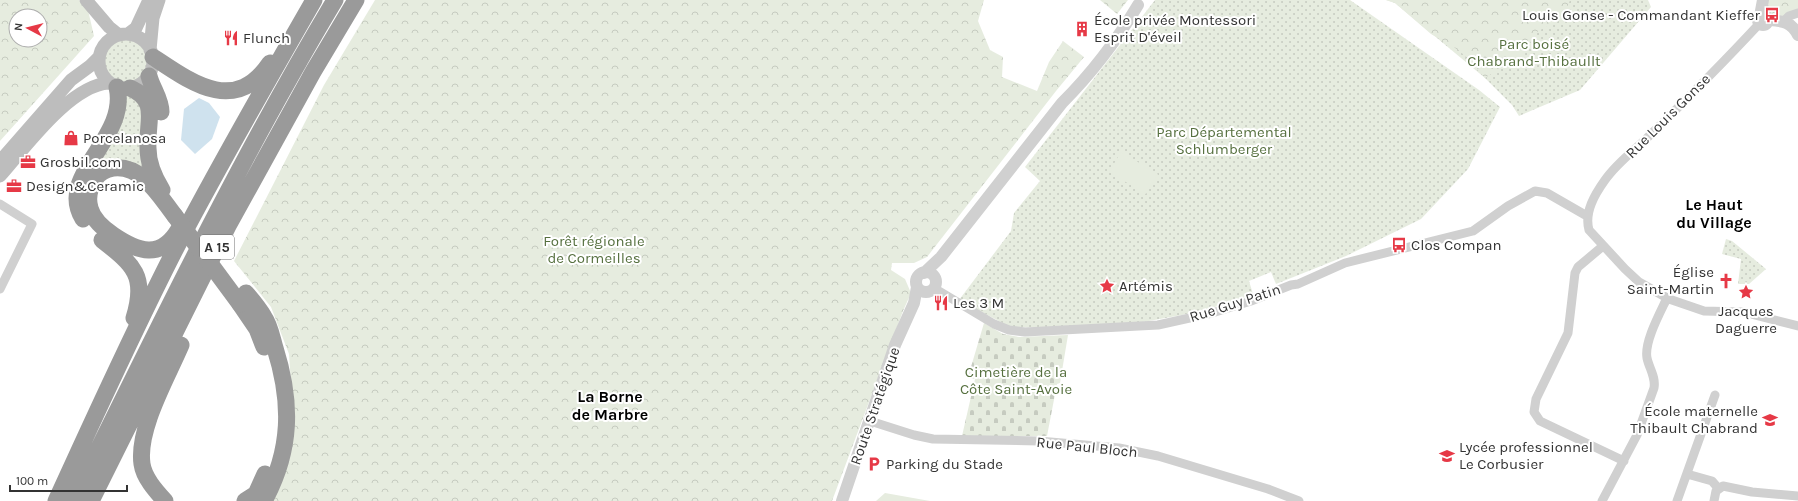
<svg xmlns="http://www.w3.org/2000/svg" width="1798" height="501" font-family="Karla,sans-serif">
  <defs>
    <pattern id="grass-dots" width="8" height="8" patternUnits="userSpaceOnUse"><rect width="8" height="8" fill="#e6ecdf"/><path d="M2 2h.1M6 6h.1" fill="none" stroke="#c6cbc0" stroke-width="1.8" stroke-linecap="round"/></pattern>
    <pattern id="forest-crowns" width="20" height="18" patternUnits="userSpaceOnUse"><rect width="20" height="18" fill="#e6ecdf"/><path d="M2 6a3 3 0 1 1 6 0M12 15a3 3 0 1 1 6 0" fill="none" stroke="#c6cbc0"/></pattern>
    <pattern id="cemetery-stones" width="16" height="16" patternUnits="userSpaceOnUse"><rect width="16" height="16" fill="#e6ecdf"/><path d="M2 7V4a2 2 0 0 1 4 0v3zM10 15v-3a2 2 0 0 1 4 0v3z" fill="#c6cbc0"/></pattern>
  </defs>
  <rect width="100%" height="100%" fill="#fff"/>
  <path fill="url(#grass-dots)" d="M1155,0H1350L1479,90L1500,107L1468,169L1421,219L1346,256L1276,284L1271,272L1249,281L1253,294L1231,303L1182,315L1132,324L1051,328L1010,327L959,300L1011,231L1014,213L1040,181L1025,167Z
    M1386,0H1648L1651,7L1580,90L1519,116L1512,105L1485,78L1395,3Z
    M104 61a22 22 0 1 1 44 0a22 22 0 1 1-44 0Z
    M132,95L143,102L147,174L99,168L98,156L126,96Z
    M1726,239L1732,241L1766,269L1749,284H1738L1741,259L1722,254Z"/>
  <path fill="url(#forest-crowns)" fill-rule="evenodd" d="M0,0H79L88,10L94,36L0,141ZM16,16H40V40H16Z
    M375,0H984L978,21L990,50L1003,57L1002,77L1037,91L1049,62L1063,41L1084,57L1056,91L927,257L914,263H892L891,270L905,279L911,293L903,311L832,501H268L293,415L289,354L271,307L234,261L324,85Z
    M1100,0H1128L1117,14Z
    M1386,0H1570L1563,19L1538,31L1523,53L1485,78L1460,51L1431,34L1395,3Z
    M1768,0H1798V10L1781,18L1768,15L1766,12Z"/>
  <path fill="url(#cemetery-stones)" d="M984,323L1003,334L1019,337L1068,335L1060,383L1057,384L1047,436H962L975,379L968,377Z"/>
  <path fill="#e6ecdf" d="M1121,152L1158,174L1146,194L1109,172Z
    M885,493L930,501H876Z"/>
  <path fill="#cfe2ee" d="M199,98L209,103L220,117L212,139L195,154L181,140L184,109Z"/>
  <g fill="none" stroke-linecap="round" stroke-linejoin="round">
    <path stroke="#d0d0d0" stroke-width="9" d="M1784,21L1789,16L1798,13
      M1760,23C1723,63 1685,101 1646,139C1632,152 1616,164 1605,180C1595,194 1584,212 1589,230L1625,269L1639,282L1669,299L1704,311L1743,312L1798,326
      M0,204L32,224L0,289
      M1603,246L1578,267L1575,273L1568,333L1536,399L1534,412L1540,421L1624,461
      M934,288L994,324L1009,330L1025,332L1158,325L1212,313L1251,301L1291,285L1298,284L1345,263L1473,231L1508,206L1535,191L1547,193L1587,216
      M870,421L914,435L933,439L1039,441L1119,448L1158,456L1268,489L1299,501
      M1687,474L1712,481L1718,488
      M1602,501L1637,435L1654,388C1656,377 1649,368 1647,358C1644,342 1660,313 1667,298
      M1677,501L1715,395
      M1714,501L1716,491L1723,486L1752,492L1798,496"/>
    <path stroke="#d0d0d0" stroke-width="12" d="M1758 20a5 5 0 1 1 10 0a5 5 0 1 1-10 0Z
      M1760,16L1763,0
      M1768,20C1782,21 1791,21 1798,35
      M916 282a10 10 0 1 1 20 0a10 10 0 1 1-20 0Z
      M924,273L941,257L1062,103C1091,74 1117,40 1138,5
      M842,501L895,345L914,303L917,287"/>
    <path stroke="#bdbdbd" stroke-width="13" d="M86,0L109,27L119,35
      M99 61a27 27 0 1 1 54 0a27 27 0 1 1-54 0Z
      M128,34L136,28L149,0
      M150,50L153,18L159,0
      M0,161L71,80L90,66L99,57
      M0,176C25,148 70,85 109,83"/>
    <path stroke="#9a9a9a" stroke-width="17" d="M153,57C192,83 235,115 270,63
      M149,76C152,88 161,99 161,112
      M130,88C160,101 146,123 148,148C148,164 154,177 162,190
      M175,216C160,197 142,164 113,168C106,169 99,173 95,179C90,187 87,198 90,208C93,220 103,228 113,235C138,252 161,260 179,229
      M83,219C56,174 129,139 117,87
      M102,240C134,265 147,276 134,318
      M246,293C252,300 259,308 264,317C270,325 272,338 275,348C292,402 292,450 264,501
      M240,304L257,329L264,347
      M56,501C96,414 135,327 179,242C222,160 268,80 314,0
      M73,501C156,332 238,162 335,0
      M91,501L228,226L313,72L356,0
      M165,501C156,491 144,478 142,464C137,429 167,378 181,345
      M245,501L256,494L265,474"/>
    <path stroke="#9a9a9a" stroke-width="17" d="M175,216L240,304"/>
  </g>
  <defs>
    <g id="bus-bare" transform="scale(1.2)"><path d="M-5-6H5V4H4V6H2V4H-2V6H-4V4H-5ZM-3.5-4V0h7V-4ZM-3.5 1.2v1.5H-2V1.2ZM2 1.2v1.5H3.5V1.2Z" fill="#e63946" stroke="#fff" stroke-width="2.5" paint-order="stroke"/></g>
    <g id="building-bare" transform="scale(1.2)"><path d="M-4-6H4V6H1V3H-1V6H-4ZM-2.5-4.3h1.7v1.8h-1.7ZM.8-4.3h1.7v1.8H.8ZM-2.5-1h1.7V.8h-1.7ZM.8-1h1.7V.8H.8Z" fill="#e63946" stroke="#fff" stroke-width="2.5" paint-order="stroke"/></g>
    <g id="restaurant-bare" transform="scale(1.2)"><path d="M-5-6h1v4h1v-4h1v4h1v-4h1v5L-1.5 .5V6h-2V.5L-5-1ZM5-6V6H3V1.5H1.5Q1.5-4 5-6Z" fill="#e63946" stroke="#fff" stroke-width="2.5" paint-order="stroke"/></g>
    <g id="shop-bare" transform="scale(1.2)"><path d="M-5-2.5h2.3a2.7 3.5 0 0 1 5.4 0H5L5.5 6h-11ZM-1.5-2.5h3a1.5 2.3 0 0 0-3 0Z" fill="#e63946" stroke="#fff" stroke-width="2.5" paint-order="stroke"/></g>
    <g id="office-bare" transform="scale(1.2)"><path d="M-6-3h4V-5.5h4V-3h4V5H-6ZM-1-4.5V-3h2v-1.5ZM-6 0V1H6V0Z" fill="#e63946" stroke="#fff" stroke-width="2.5" paint-order="stroke"/></g>
    <g id="church-bare" transform="scale(1.2)"><path d="M-1.2-6h2.4v3.5h3.3v2.4h-3.3V6h-2.4V-.1h-3.3v-2.4h3.3Z" fill="#e63946" stroke="#fff" stroke-width="2.5" paint-order="stroke"/></g>
    <g id="sight-bare" transform="scale(1.2)"><path d="M0-6L1.8-2.2L6-1.7L2.9 1.2L3.7 5.4L0 3.3L-3.7 5.4L-2.9 1.2L-6-1.7L-1.8-2.2Z" fill="#e63946" stroke="#fff" stroke-width="2.5" paint-order="stroke"/></g>
    <g id="school-bare" transform="scale(1.2)"><path d="M0-5L7-2L0 1L-7-2ZM-4 1L0 2.5L4 1V4Q0 6-4 4Z" fill="#e63946" stroke="#fff" stroke-width="2.5" paint-order="stroke"/></g>
    <g id="parking-bare" transform="scale(1.2)"><path d="M-3.5-5.5H1a3.5 3.5 0 0 1 0 7H-1V5.5H-3.5ZM-1-3.4V-.6H.8a1.4 1.4 0 0 0 0-2.8Z" fill="#e63946" stroke="#fff" stroke-width="2.5" paint-order="stroke"/></g>
  </defs>
  <g fill-rule="evenodd">
    <use href="#bus-bare" x="1772" y="15"/>
    <use href="#building-bare" x="1082" y="29"/>
    <use href="#restaurant-bare" x="231" y="38"/>
    <use href="#shop-bare" x="71" y="138"/>
    <use href="#office-bare" x="28" y="162"/>
    <use href="#office-bare" x="14" y="186"/>
    <use href="#bus-bare" x="1399" y="245"/>
    <use href="#church-bare" x="1726" y="281"/>
    <use href="#sight-bare" x="1107" y="286"/>
    <use href="#sight-bare" x="1746" y="292"/>
    <use href="#restaurant-bare" x="941" y="303"/>
    <use href="#school-bare" x="1770" y="420"/>
    <use href="#school-bare" x="1447" y="456"/>
    <use href="#parking-bare" x="874" y="464"/>
  </g>
  <g text-anchor="middle" stroke-width="4" stroke-linejoin="round" paint-order="stroke">
    <rect fill="#fff" stroke="#707070" stroke-width="1" x="200" y="235" width="34" height="24" rx="3"/>
    <g font-size="14" font-weight="bold" fill="#333">
      <text x="217" y="252">A 15</text>
    </g>
    <g font-size="15" fill="#333" stroke="#fff" text-anchor="start">
      <text x="1760" y="20" text-anchor="end">Louis Gonse - Commandant Kieffer</text>
      <text x="1094" y="25">École privée Montessori<tspan x="1094" dy="17">Esprit D'éveil</tspan></text>
      <text x="243" y="43">Flunch</text>
      <text x="83" y="143">Porcelanosa</text>
      <text x="40" y="167">Grosbil.com</text>
      <text x="26" y="191">Design&amp;Ceramic</text>
      <text x="1411" y="250">Clos Compan</text>
      <text x="1714" y="277" text-anchor="end">Église<tspan x="1714" dy="17">Saint-Martin</tspan></text>
      <text x="1119" y="291">Artémis</text>
      <text x="953" y="308">Les 3 M</text>
      <text x="1746" y="316" text-anchor="middle">Jacques<tspan x="1746" dy="17">Daguerre</tspan></text>
      <text x="1758" y="416" text-anchor="end">École maternelle<tspan x="1758" dy="17">Thibault Chabrand</tspan></text>
      <text x="1459" y="452">Lycée professionnel<tspan x="1459" dy="17">Le Corbusier</tspan></text>
      <text x="886" y="469">Parking du Stade</text>
    </g>
    <g font-size="15" fill="#56703f" stroke="#fff">
      <text x="1534" y="49">Parc boisé<tspan x="1534" dy="17">Chabrand-Thibaullt</tspan></text>
      <text x="1224" y="137">Parc Départemental<tspan x="1224" dy="17">Schlumberger</tspan></text>
      <text x="594" y="246">Forêt régionale<tspan x="594" dy="17">de Cormeilles</tspan></text>
      <text x="1016" y="377">Cimetière de la<tspan x="1016" dy="17">Côte Saint-Avoie</tspan></text>
    </g>
    <g font-size="15" fill="#333" stroke="#fff">
      <text transform="translate(1668 116) rotate(-45)" y="5">Rue Louis Gonse</text>
      <text transform="translate(1235 303) rotate(-18)" y="5">Rue Guy Patin</text>
      <text transform="translate(875 406) rotate(-71)" y="5">Route Stratégique</text>
      <text transform="translate(1087 447) rotate(6)" y="5">Rue Paul Bloch</text>
    </g>
    <g font-size="16" font-weight="bold" fill="#000" stroke="#fff">
      <text x="1714" y="210">Le Haut<tspan x="1714" dy="18">du Village</tspan></text>
      <text x="610" y="402">La Borne<tspan x="610" dy="18">de Marbre</tspan></text>
    </g>
  </g>
  <g transform="translate(28 28) rotate(277)"><circle r="19" fill="#ffffff" stroke="#adadad"/>
  <path d="M0-3L7 15L0 10L-7 15Z" fill="#e63946"/>
  <text y="-6" font-size="11" font-weight="bold" text-anchor="middle" fill="#333333">N</text>
  </g>
  <path d="M10 485v6h117v-6" fill="none" stroke="#333333" stroke-width="2"/>
  <text x="16" y="485" font-size="12" fill="#333333" stroke="#ffffff" stroke-width="3" paint-order="stroke">100 m</text>
</svg>
